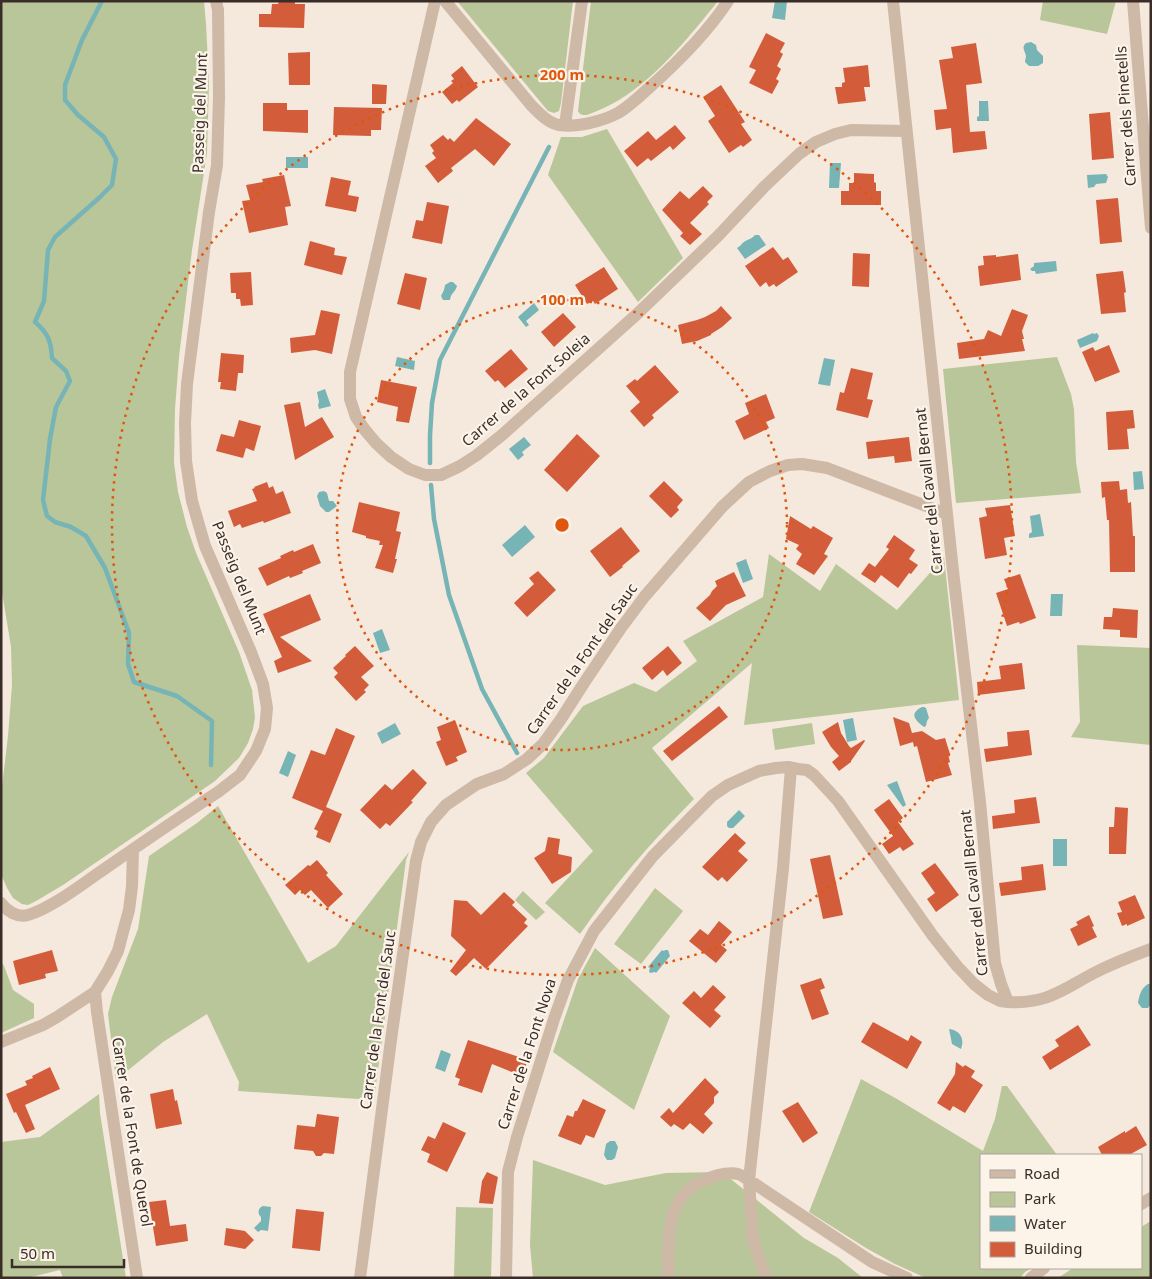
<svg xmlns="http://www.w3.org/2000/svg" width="1152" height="1279" font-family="'Noto Sans',sans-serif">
  <rect width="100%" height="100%" fill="#f5e8dc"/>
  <path fill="#b8c69a" d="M1,1H204L206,24L209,83L207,153L192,250L179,357L175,409L174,463L178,492L187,527L196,553L239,652L252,690L255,717L253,729L248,743L239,758L215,781L63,885L36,901L28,905L22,904L13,898L7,888L1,874V795L8,736L12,685L11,647L1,586Z
    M457,1H573L561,103L559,111L554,113L548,111Z
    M591,1H718C690,36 657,77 619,100C609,106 598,111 587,115C582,115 580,115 578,111Z
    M1043,1H1116L1107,34L1040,20Z
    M607,129L683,258L638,302L548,175L561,137H582Z
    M1057,357L1071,394L1074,409L1076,462L1081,493L956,503L943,369Z
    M769,554L820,591L836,564L897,610L944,557L959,700L744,725L752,663L652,748L694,799C652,841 613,886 580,934L545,903L593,851L526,773L544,758L583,706L634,683L656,692L697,661L683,641L763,597Z
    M1077,645L1151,648V745L1071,737L1080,722Z
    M812,723L815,744L775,750L772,729Z
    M218,806L308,963L336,946L409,852L406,860L374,1100L238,1091L239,1082L207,1014L163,1042L116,1080L108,1014L112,997L138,929L149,856L197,823Z
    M655,888L683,911L641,964L614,944Z
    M523,891L545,912L536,920L515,900Z
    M595,948L670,1016L634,1110L553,1052L578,979Z
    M2,963L4,966L13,990L34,1004V1018L1,1033Z
    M861,1079L897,1099L983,1151L995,1119L1002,1086H1007L1057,1155H981V1268H1032L1025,1272L1020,1278H926L895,1264L866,1248L809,1212Z
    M99,1094L100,1113L126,1278H63L60,1270L27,1278H1V1142L40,1137Z
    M533,1160L605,1185L666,1173L722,1172L804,1238L838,1258L863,1278H533L530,1245Z
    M456,1207L493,1208L491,1278H454Z
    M1151,1221V1278H1058L1073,1268H1141V1227Z"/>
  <path fill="#77b4b5" d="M775,1H787L785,20L772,18Z
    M1031,42L1036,45L1037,50L1043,56V63L1038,66H1029L1025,62C1025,60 1026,58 1026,56C1025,50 1021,48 1026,43Z
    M979,101H988L989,121H977V117L979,116Z
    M286,157H308V168H286Z
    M830,163H841L839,188H829Z
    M1106,174L1108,177L1106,183L1096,184L1094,187L1088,188L1087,175Z
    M755,235H759L766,245L745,259L737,248C741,246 741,244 744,242C748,239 752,239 755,235Z
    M1056,261L1057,271L1036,274L1035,271H1032L1030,269L1034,266V263Z
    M450,282H453L457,286C455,293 451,292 450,300H443L441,296L444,290L445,285Z
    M534,303L539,310L526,321L529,325L526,327L518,317Z
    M1093,333L1094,334L1097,333L1099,336L1097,341L1080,348L1077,340Z
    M397,357L415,361L414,370L395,366Z
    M824,358L835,360L830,386L818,384Z
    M325,389L331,406L319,409L318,405L319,402L317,392Z
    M524,437L531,445L522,452L524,455L518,460L509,449Z
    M1142,471L1144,489L1134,490L1133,472Z
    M319,492L324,491L327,493L329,501H333L337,506L329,512H326L320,506L317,496Z
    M1040,514L1044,536L1029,538V534L1032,532L1030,516Z
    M525,525L535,537L512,557L502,545Z
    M746,559L753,579L743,583L736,563Z
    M1051,594H1063L1062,616H1050Z
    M382,629L390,650L380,653L373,633Z
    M922,707H924L926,708L929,718L927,721L926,726L924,727C916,721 908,714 922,707Z
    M853,718L857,740L847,742L843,720Z
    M395,723L401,734L382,744L377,733Z
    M288,751L296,755L288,777L279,773Z
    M897,781L906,805L903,807L887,785Z
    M739,810L745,816L733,828H729L727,826V822Z
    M1053,839H1067V866H1053Z
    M662,950L663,951L666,950H668L670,956L656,973L655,972L650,973L649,971L650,968L648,967Z
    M1148,984H1151V1004L1148,1008H1142L1138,1003C1139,996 1141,988 1148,984Z
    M949,1029C960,1030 965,1039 961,1049L952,1044Z
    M441,1050L451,1054L445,1072L435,1068Z
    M610,1141H615L618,1147L615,1158L612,1160H607L604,1155L606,1144Z
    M263,1206L271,1207L268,1231L261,1230L258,1232L254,1228L261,1221V1217C257,1213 258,1208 263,1206Z"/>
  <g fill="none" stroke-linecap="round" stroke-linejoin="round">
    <path stroke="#77b4b5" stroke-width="4.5" d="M102,1L82,40L65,85V100L78,115L104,137L116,159L112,185L100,197L55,237L48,250L44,301L35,322C48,333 51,341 52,358L66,371L70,381L56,407L50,439L43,500L47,516L55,522L71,527L86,536L105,568L129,633L128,664L134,682L177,696L212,721L211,765
      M430,463V435L432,403L440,360L549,147
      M431,485L434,519L449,595L482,689L517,753"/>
  </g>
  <path fill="#d35d3b" d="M279,1H295V4H305L304,28L259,27V14H271L272,4H278Z
    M766,33L785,43L780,52L783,54L777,66L781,69L776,79L779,81L772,94L749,83L756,70L749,67Z
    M976,43L982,83L966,85L970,132L985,131L987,149L953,153L951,128L936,130L934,110L947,109L939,60L953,58L951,47Z
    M310,52V85H289L288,53Z
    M868,65L870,87H864L866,101L838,104L835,87H842V83L845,82L843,68Z
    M462,66L478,87L459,102L457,100L452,104L442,92L453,83L451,81L454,79L451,75Z
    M372,84L387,85L386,104H372Z
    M721,85L745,122L741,124L752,140L743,147L741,145L729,153L708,121L715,116L703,97Z
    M263,103H287V110H308V133L263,131Z
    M334,107L382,108L381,130H371V136L333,135Z
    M1110,112L1114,158L1092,160L1089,114Z
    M476,118L511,144L494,166L475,149L451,168L453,171L438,183L425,166L436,158L432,153L434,151L430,145L443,135L448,140L450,138L454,142Z
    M675,125L686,138L673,150L670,146L651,161L648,158L637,167L624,151L648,131L656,140Z
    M854,173L874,174V182L876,183V191H881V205H841V191H849V183H854Z
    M284,175L291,206L285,207L288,225L249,233L242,201L250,200L246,185L263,182L262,179Z
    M331,177L351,181L348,195L359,197L356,212L325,206Z
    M703,186L713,196L707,202L709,204L690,223L702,234L690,245L680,236L683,233L662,210L680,191L689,199Z
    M1118,198L1122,242L1100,244L1096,200Z
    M427,202L449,206L442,244L412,238L416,220L423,221Z
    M310,241L335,248L334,255L347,257L342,275L304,265Z
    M773,247L783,260L788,257L798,272L776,287L774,284L769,287L766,282L760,287L745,266Z
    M853,253L870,254L869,287L852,286Z
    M1018,254L1021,280L980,286L978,266L984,265L983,256L996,255V257Z
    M604,267L618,289L595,304L593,301L587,304L575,285Z
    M1123,271L1126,292L1124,293L1126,312L1101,314L1096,274Z
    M251,272L253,305L241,306L240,299H236V293H231L230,273Z
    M405,273L427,278L420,310L397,304Z
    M721,306L732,318L722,327L711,334V335L697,341L682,344L678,325L697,320L705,317L716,311Z
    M1012,309L1028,315L1022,331L1024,339H1022L1025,351L959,359L957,343L984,339L988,330L1001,336Z
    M321,310L340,314L332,354L315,350L291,353L290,338L315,335Z
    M563,313L576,327L554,347L541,332Z
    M1109,345L1120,372L1095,382L1082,352L1093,347L1095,351Z
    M511,349L528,369L505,388L498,380L495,382L485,371Z
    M221,353L244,355L243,373H238L236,391L220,389L221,382H218Z
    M655,365L679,392L652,415L654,418L644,427L630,411L640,402L626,386L635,379L637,381Z
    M851,368L873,373L867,399L873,400L868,418L836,410L840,392L844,393Z
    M381,380L417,387L409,423L396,421L398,407L377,402Z
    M766,394L775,418L766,422L769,428L744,440L735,421L749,414L745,403Z
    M300,402L305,427L322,417L334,437L295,460L284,405Z
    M1133,410L1135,428L1127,429L1129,449L1108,450L1106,412Z
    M239,420L261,426L254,451L246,448L243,458L216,451L221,434L234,437Z
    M577,434L600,456L567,492L544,470Z
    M909,437L912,461L895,463L894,456L868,459L866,442Z
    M664,481L683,500L677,507L679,510L671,518L649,496Z
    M1119,481L1120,490L1127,489L1128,503L1131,502L1133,536H1135V572H1110L1109,520H1107L1105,497L1102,498L1101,482Z
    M267,482L269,488L273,486L276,494L283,491L291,513L264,523L263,521L242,528L240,524L234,527L228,511L257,501L252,489L255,488L254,487Z
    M359,502L400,512L396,531L401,532L395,559H397L393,573L375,568L383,545H379L380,541L366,538V536L352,532Z
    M1010,505L1015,536L1004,538L1007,555L985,559L979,518L987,516L985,508Z
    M790,516L811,529L813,526L833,538L824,554L828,556L814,575L796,564L802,554L796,549L799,545L786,539Z
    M621,527L640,551L622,566L623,567L610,577L590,551Z
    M894,535L915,550L909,559L918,565L911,574L909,573L898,588L881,575L875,583L861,574L869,563L875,567L889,549L886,547Z
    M313,544L321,563L302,571L303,573L290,578L289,576L267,586L258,568L281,558L280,556L293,550L294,552Z
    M538,571L556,590L527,617L514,603L534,584L529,578Z
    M734,572L746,596L726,605L710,621L696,608L710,595L712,591L717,586L715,581Z
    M1020,574L1036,618L1020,624L1019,622L1007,626L996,593L1008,589L1004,579Z
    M310,594L321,620L280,637L312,661L278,673L274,661L282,657L263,614Z
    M1113,608L1138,610L1137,638L1120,637V630L1103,629L1104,617H1112Z
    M355,646L374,666L361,677L369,685L364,690L366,692L356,701L334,677L338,673L333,668L346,656L345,655Z
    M668,646L682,663L667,676L663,670L652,680L642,668Z
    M1022,663L1025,689L978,695L977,682L1001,679L999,666Z
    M719,706L728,717L672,761L663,751Z
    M893,717L909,723L912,733L922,731L936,740L945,738L950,754H948L950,762L948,763L952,775L926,782L917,746L914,747L913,742L900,746Z
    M455,720L467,752L456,757L458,761L446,766L436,742L441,740L437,727Z
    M838,722L841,733L849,746L851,748L864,740L865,741L851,761V762L839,771L832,762L839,756L831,747L822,732Z
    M336,728L355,736L326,807L342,814L330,843L316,837L318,831L314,829L323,811L292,798L311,750L325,755Z
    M1029,730L1032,755L986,762L984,749L1008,746L1007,732Z
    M413,769L427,783L411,801L413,802L390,826L386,823L380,829L360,810L385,784L392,790Z
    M1036,797L1040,823L993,829L992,816L1015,813L1014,800Z
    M889,799L903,818L898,822L914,844L903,851L900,847L889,854L882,844L893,836L874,810Z
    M1115,807L1128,808L1126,854H1109V827H1114Z
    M735,833L746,843L738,851L748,860L727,882L722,877L718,881L702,867Z
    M548,837L560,839L558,854L572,857L571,872L552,884L534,858L545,851Z
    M830,855L843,915L823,919L810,859Z
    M317,860L328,873L326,875L343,894L328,908L311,890L305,895L300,890L295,895L285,885L308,865L310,866Z
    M935,863L959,895L936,912L927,899L935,893L921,873Z
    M1043,864L1046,890L1001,896L999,883L1022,880L1021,867Z
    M504,892L515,902L512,905L527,919L524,923L528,926L486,969L474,958L456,976L450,971L466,950L451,936L454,900L467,901L481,915Z
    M1135,895L1145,918L1127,926V924L1122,926L1117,913L1122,912L1118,902Z
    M1089,915L1094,926L1092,927L1097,937L1078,946L1070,929L1078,925L1076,922Z
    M719,921L732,932L721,945L727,950L716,963L689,941L700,929L708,935Z
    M52,950L58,971L45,974L46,978L19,985L13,961Z
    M821,978L825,988L820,990L829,1014L812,1020L800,985Z
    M713,985L726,997L714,1010L721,1016L710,1028L682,1003L694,991L701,998Z
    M873,1022L908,1041L911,1035L922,1042L907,1069L861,1042Z
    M1078,1025L1091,1045L1050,1070L1042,1057L1059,1046L1055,1040Z
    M468,1040L528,1060L522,1076L492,1064L482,1093L458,1085L460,1079L455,1077Z
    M956,1062L963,1067L965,1065L975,1071L971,1077L983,1085L965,1113L953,1106L950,1111L937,1103L955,1074Z
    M50,1067L60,1089L25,1105L35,1129L26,1133L16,1112L14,1113L6,1094L27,1085L25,1081L33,1078L32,1076Z
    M705,1078L719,1092L714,1097V1103L704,1114L713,1123L703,1134L690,1123L683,1130L674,1124L671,1127L660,1117L669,1108L673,1113Z
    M173,1089L175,1101L177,1100L182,1124L156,1129L150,1094Z
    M583,1099L606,1110L594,1138L586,1135L581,1145L558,1136L567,1115L573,1117L575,1111H577Z
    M798,1102L818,1133L803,1143L782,1111Z
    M317,1114L339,1117L334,1154L324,1153L321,1156H316L313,1151L294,1149L297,1125L315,1127Z
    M443,1122L466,1133L447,1172L427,1162L430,1154L421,1150L428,1136L435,1139Z
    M1136,1126L1147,1145L1129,1155H1102L1098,1147L1125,1131V1133Z
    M487,1172L498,1177L493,1204L479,1203L482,1181Z
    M166,1200L170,1226L186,1224L188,1241L156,1246L149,1202Z
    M296,1209L324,1212L320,1251L292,1248Z
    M226,1228L245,1231L254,1240L245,1249L224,1245Z"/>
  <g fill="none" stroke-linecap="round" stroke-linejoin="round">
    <path stroke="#ceb8a6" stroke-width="12" d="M435,1L350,372V399L356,417L365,430L376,443L391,457L409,469L425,475H441L460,466L477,455L502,435L636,315L718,236L764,187L799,154L816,142L835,134L851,130L906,131
      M445,1L531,105C539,113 548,123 559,125C576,128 603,121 618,113C630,106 641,95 651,86C679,61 707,33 728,1
      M1133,1L1151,228
      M565,125L582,1
      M1,903C7,911 17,918 28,915C50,909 81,885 100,872C139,845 178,818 218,792L240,775L256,751L265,729L267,708L263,684L251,652L205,546L192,501L186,461L185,423L187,384L209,212L217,165L219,97L218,10L216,1
      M95,992L97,1012L137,1278
      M1008,1002C1047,1004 1062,990 1094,973C1112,964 1132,956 1151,949
      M1,1042L43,1025L57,1017L95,992L108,971L118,951L123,932L129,910L132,886L133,850
      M1141,1204L1151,1198
      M360,1278L391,1040L416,861L421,842L431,822L446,805L477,784L504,774L527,759L543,744L561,719L584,683L621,628L645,596L722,507L749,482L770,471L788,465L802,464L827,468L947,514
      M506,1278L508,1172L517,1137L554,1019L568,980L594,931L653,856L712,796L728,785L759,771L776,768L788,767L798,769L807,770L814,775L838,801L933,936L957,966L974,984L988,995L1000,1001L1008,1002L1001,984L995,963L980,802L953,571L893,1
      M668,1278C669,1236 663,1193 712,1177C719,1174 731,1172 738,1174C742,1175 745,1178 749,1180L872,1262L907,1278
      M766,1278L753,1241L749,1180L783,868L791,768
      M1031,1278L1044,1268"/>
  </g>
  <g fill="none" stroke="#df570d" stroke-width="2.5" stroke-dasharray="2.5 5">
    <circle cx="562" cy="525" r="225"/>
    <circle cx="562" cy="525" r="450"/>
  </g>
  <g text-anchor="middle" stroke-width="4.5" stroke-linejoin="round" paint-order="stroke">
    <g font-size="15" fill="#3a2d28" stroke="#fcf3e9">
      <text transform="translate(200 113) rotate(-88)" y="5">Passeig del Munt</text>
      <text transform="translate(1126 116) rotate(-94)" y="5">Carrer dels Pinetells</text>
      <text transform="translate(526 390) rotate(-41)" y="5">Carrer de la Font Soleia</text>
      <text transform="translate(929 491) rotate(-96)" y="5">Carrer del Cavall Bernat</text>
      <text transform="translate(239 578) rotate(68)" y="5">Passeig del Munt</text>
      <text transform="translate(582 659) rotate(-55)" y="5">Carrer de la Font del Sauc</text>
      <text transform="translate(974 893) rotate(-96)" y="5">Carrer del Cavall Bernat</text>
      <text transform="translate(378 1020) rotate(-82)" y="5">Carrer de la Font del Sauc</text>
      <text transform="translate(527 1054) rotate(-72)" y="5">Carrer de la Font Nova</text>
      <text transform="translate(132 1132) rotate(81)" y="5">Carrer de la Font de Querol</text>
    </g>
  </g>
  <circle cx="562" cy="525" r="8" fill="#df570d" stroke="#fcf3e9" stroke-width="2.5"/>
  <g font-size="15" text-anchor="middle" font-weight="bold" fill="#df570d" stroke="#fcf3e9" stroke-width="4.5" stroke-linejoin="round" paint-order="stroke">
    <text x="562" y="80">200 m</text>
    <text x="562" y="305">100 m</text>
  </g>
  <rect width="1152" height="1279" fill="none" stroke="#3a2d28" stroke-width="5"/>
  <rect x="980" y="1154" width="162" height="115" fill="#fcf3e9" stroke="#aea49c"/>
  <rect x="990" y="1170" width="25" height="8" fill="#ceb8a6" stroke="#aea49c"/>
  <text x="1024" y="1179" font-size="15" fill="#3a2d28">Road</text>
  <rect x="990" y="1192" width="25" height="15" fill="#b8c69a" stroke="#aea49c"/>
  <text x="1024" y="1204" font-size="15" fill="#3a2d28">Park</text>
  <rect x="990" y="1216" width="25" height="15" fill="#77b4b5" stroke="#aea49c"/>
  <text x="1024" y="1229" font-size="15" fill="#3a2d28">Water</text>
  <rect x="990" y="1242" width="25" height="15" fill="#d35d3b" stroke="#aea49c"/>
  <text x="1024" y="1254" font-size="15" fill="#3a2d28">Building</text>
  <path d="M12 1259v8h112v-8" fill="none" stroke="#3a2d28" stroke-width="2.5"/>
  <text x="20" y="1259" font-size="15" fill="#3a2d28" stroke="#fcf3e9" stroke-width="4" paint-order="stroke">50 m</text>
</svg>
